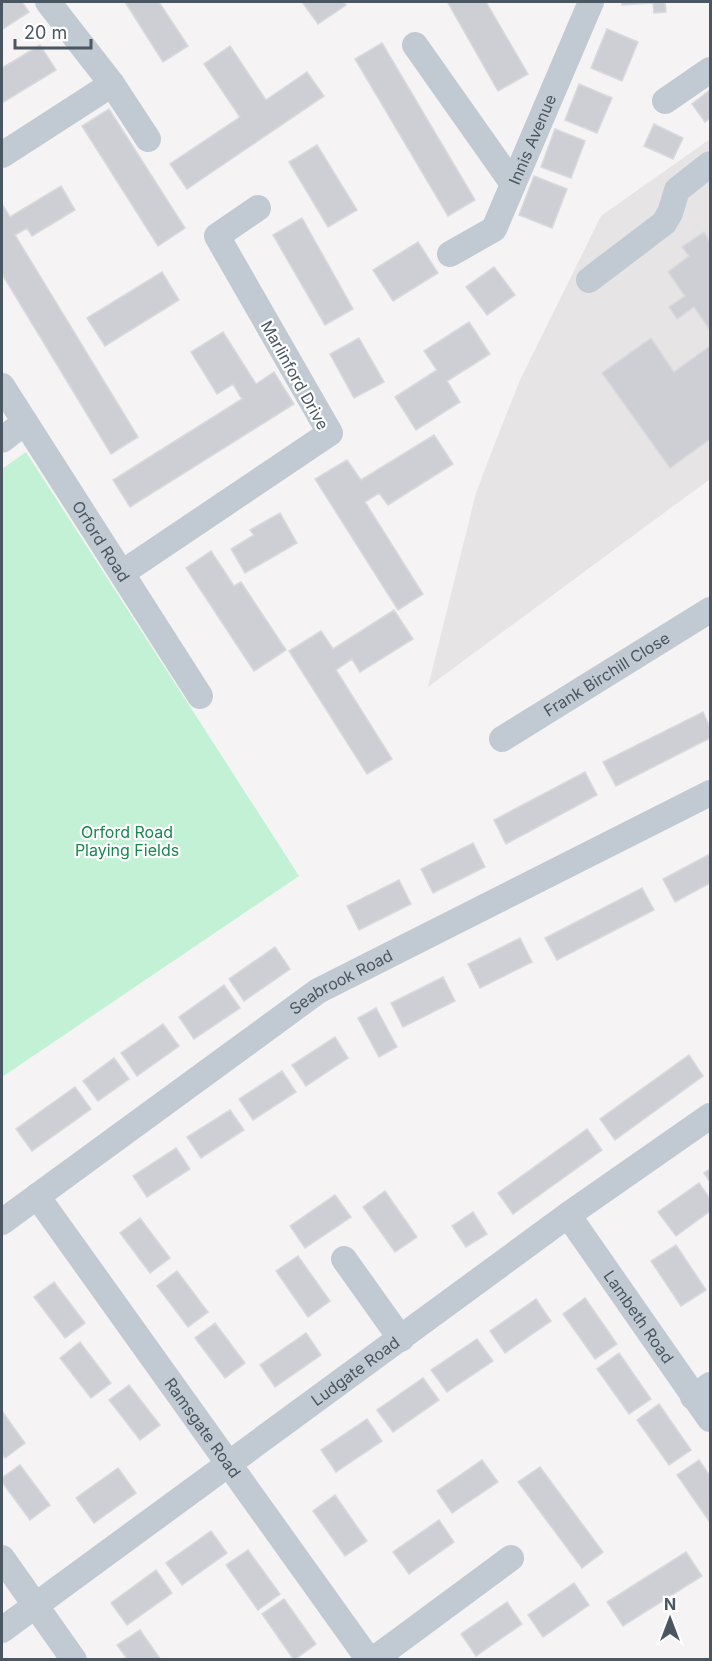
<svg xmlns="http://www.w3.org/2000/svg" width="712" height="1661" font-family="Inter,sans-serif">
  <rect width="100%" height="100%" fill="#f5f3f3"/>
  <path fill="#e6e4e5" d="M710,139V479L428,687L476,493L495,443L520,380L601,216Z"/>
  <path fill="#c3f1d5" d="M26,452L299,876L2,1077V469Z"/>
  <path fill="#cdcfd5" stroke="#d7d9de" stroke-width="1.5" d="M2,2H22L29,12L3,29Z
    M125,2H159L188,46L163,62Z
    M302,2H344L346,5L318,24Z
    M451,2H486L528,74L498,91L448,3Z
    M622,2H665L666,12L654,13L653,3L622,5Z
    M607,29L638,42L622,81L591,68Z
    M382,43L475,200L448,216L355,59Z
    M40,45L56,70L2,103V68Z
    M230,46L266,100L307,72L324,96L187,189L170,164L240,117L204,64Z
    M579,84L612,98L597,133L565,120Z
    M710,90V118L705,122L692,104Z
    M109,109L185,228L158,246L82,126Z
    M654,124L683,138L673,159L644,146Z
    M555,129L585,141L571,178L541,167Z
    M317,145L357,210L328,227L289,162Z
    M534,176L567,189L552,228L519,215Z
    M61,186L75,210L32,236L27,228L15,235L138,437L111,454L2,274V204L10,217Z
    M302,218L353,309L325,325L273,235Z
    M704,232L710,242V330L694,307L677,319L669,307L685,296L668,272L689,256L682,247Z
    M418,242L438,273L393,301L373,270Z
    M494,267L515,295L487,315L466,287Z
    M162,272L179,300L105,346L87,318Z
    M469,322L490,354L447,381L460,402L416,430L395,397L437,370L424,351Z
    M223,332L256,384L274,372L294,404L130,507L113,480L242,399L233,384L217,394L191,352Z
    M359,338L384,382L354,398L330,354Z
    M651,338L674,372L710,346V439L670,468L602,373Z
    M434,435L453,464L388,505L379,493L365,502L423,594L398,610L315,479L347,460L361,480Z
    M280,513L297,543L245,573L231,549L254,535L250,530Z
    M211,551L234,586L241,582L286,650L254,671L186,568Z
    M394,610L413,639L360,672L352,659L336,670L392,759L367,774L289,651L321,631L333,649Z
    M703,712L710,728V738L616,786L603,762Z
    M585,772L597,795L506,844L494,820Z
    M473,843L485,867L433,893L421,869Z
    M710,854V883L675,902L663,879Z
    M399,880L411,904L359,930L347,906Z
    M642,888L654,910L557,960L545,938Z
    M520,938L532,962L480,988L468,964Z
    M275,947L290,969L244,1001L229,979Z
    M443,977L455,1001L403,1027L391,1003Z
    M224,985L240,1008L194,1039L179,1017Z
    M376,1008L397,1047L379,1057L358,1018Z
    M163,1024L179,1046L137,1076L121,1053Z
    M335,1037L348,1058L306,1086L292,1065Z
    M689,1055L703,1076L615,1140L600,1119Z
    M114,1058L129,1079L98,1101L83,1081Z
    M282,1071L296,1092L253,1120L239,1099Z
    M75,1087L91,1109L32,1151L16,1129Z
    M230,1110L244,1130L201,1158L187,1137Z
    M587,1129L602,1150L513,1214L498,1193Z
    M176,1148L190,1169L147,1197L133,1176Z
    M710,1169V1182L704,1173Z
    M699,1183L710,1199V1211L676,1236L658,1212Z
    M385,1191L417,1237L395,1252L363,1207Z
    M335,1195L351,1217L305,1248L290,1226Z
    M473,1212L487,1234L466,1247L452,1226Z
    M140,1218L170,1258L150,1273L120,1233Z
    M676,1245L706,1290L681,1306L651,1261Z
    M298,1256L330,1301L308,1317L276,1271Z
    M177,1271L208,1312L188,1327L157,1286Z
    M54,1282L85,1323L65,1338L34,1297Z
    M585,1298L617,1344L595,1359L563,1314Z
    M536,1299L551,1321L505,1353L490,1331Z
    M215,1323L245,1363L225,1378L195,1338Z
    M306,1333L321,1355L275,1387L260,1365Z
    M477,1339L493,1361L447,1392L431,1370Z
    M80,1342L111,1383L91,1398L60,1358Z
    M619,1353L651,1399L629,1414L597,1369Z
    M423,1378L439,1400L393,1432L377,1410Z
    M129,1385L160,1425L140,1440L109,1400Z
    M659,1404L691,1450L669,1465L637,1420Z
    M2,1411L25,1443L5,1458L2,1453Z
    M367,1419L382,1441L336,1472L321,1450Z
    M482,1460L498,1482L452,1513L437,1491Z
    M699,1460L710,1476L709,1521L677,1475Z
    M20,1465L50,1505L30,1520L2,1482V1478Z
    M540,1467L603,1552L582,1568L518,1482Z
    M118,1468L136,1493L94,1523L76,1498Z
    M335,1495L367,1541L345,1556L313,1511Z
    M439,1520L454,1542L409,1574L393,1552Z
    M211,1531L227,1553L182,1585L166,1563Z
    M248,1550L280,1594L258,1610L226,1565Z
    M686,1552L702,1576L623,1626L607,1602Z
    M156,1570L172,1593L127,1625L111,1603Z
    M574,1583L589,1605L543,1637L528,1615Z
    M284,1599L316,1644L294,1660L262,1614Z
    M507,1602L522,1624L476,1656L461,1634Z
    M140,1630L161,1660H128L117,1645Z"/>
  <g fill="none" stroke-linecap="round" stroke-linejoin="round">
    <g stroke="#c1cad2" stroke-width="26">
      <path d="M415,45L513,184"/>
      <path d="M112,84L148,139"/>
      <path d="M665,101L710,70"/>
      <path d="M2,155L112,84L48,2"/>
      <path id="s1" d="M450,254L494,229L591,2"/>
      <path d="M589,280L664,223L670,213L677,190L710,164"/>
      <path id="s2" d="M2,386L200,696"/>
      <path d="M2,440L25,422"/>
      <path d="M122,573L330,433L217,236L258,208"/>
      <path id="s3" d="M502,739L710,610"/>
      <path id="s4" d="M37,1196L369,1660"/>
      <path id="s5" d="M568,1215L710,1419"/>
      <path id="s6" d="M2,1222L318,991L710,793"/>
      <path d="M344,1259L401,1339"/>
      <path d="M693,1397L710,1385"/>
      <path d="M2,1558L74,1660"/>
      <path id="s7" d="M2,1630L568,1215L710,1116"/>
      <path d="M373,1660L511,1558"/>
    </g>
  </g>
  <g text-anchor="middle" stroke-width="4.5" stroke-linejoin="round" paint-order="stroke">
    <g font-size="16" fill="#4a5661" stroke="#fff">
      <text dy="6" stroke="none"><textPath href="#s1" startOffset="148">Innis Avenue</textPath></text>
      <text transform="translate(295 375) rotate(61)" y="6">Marlinford Drive</text>
      <text dy="6" stroke="none"><textPath href="#s2" startOffset="184">Orford Road</textPath></text>
      <text dy="6" stroke="none"><textPath href="#s3" startOffset="123">Frank Birchill Close</textPath></text>
      <text dy="6" stroke="none"><textPath href="#s6" startOffset="416">Seabrook Road</textPath></text>
      <text dy="6" stroke="none"><textPath href="#s5" startOffset="124">Lambeth Road</textPath></text>
      <text dy="6" stroke="none"><textPath href="#s7" startOffset="438">Ludgate Road</textPath></text>
      <text dy="6" stroke="none"><textPath href="#s4" startOffset="285">Ramsgate Road</textPath></text>
    </g>
    <g font-size="16" fill="#17864f" stroke="#fff">
      <text x="127" y="838">Orford Road<tspan x="127" dy="18">Playing Fields</tspan></text>
    </g>
  </g>
  <rect width="712" height="1661" fill="none" stroke="#4a5661" stroke-width="6"/>
  <g transform="translate(670 1619)" stroke="#ffffff" stroke-width="4.5" paint-order="stroke">
  <path d="M0-4.5L10 22L0 15L-10 22Z" fill="#4a5661"/>
  <text y="-9" font-size="16" font-weight="bold" text-anchor="middle" fill="#4a5661">N</text>
  </g>
  <path d="M15 39v9h76v-9" fill="none" stroke="#4a5661" stroke-width="3"/>
  <text x="24" y="39" font-size="18" fill="#4a5661" stroke="#ffffff" stroke-width="4.5" paint-order="stroke">20 m</text>
</svg>
